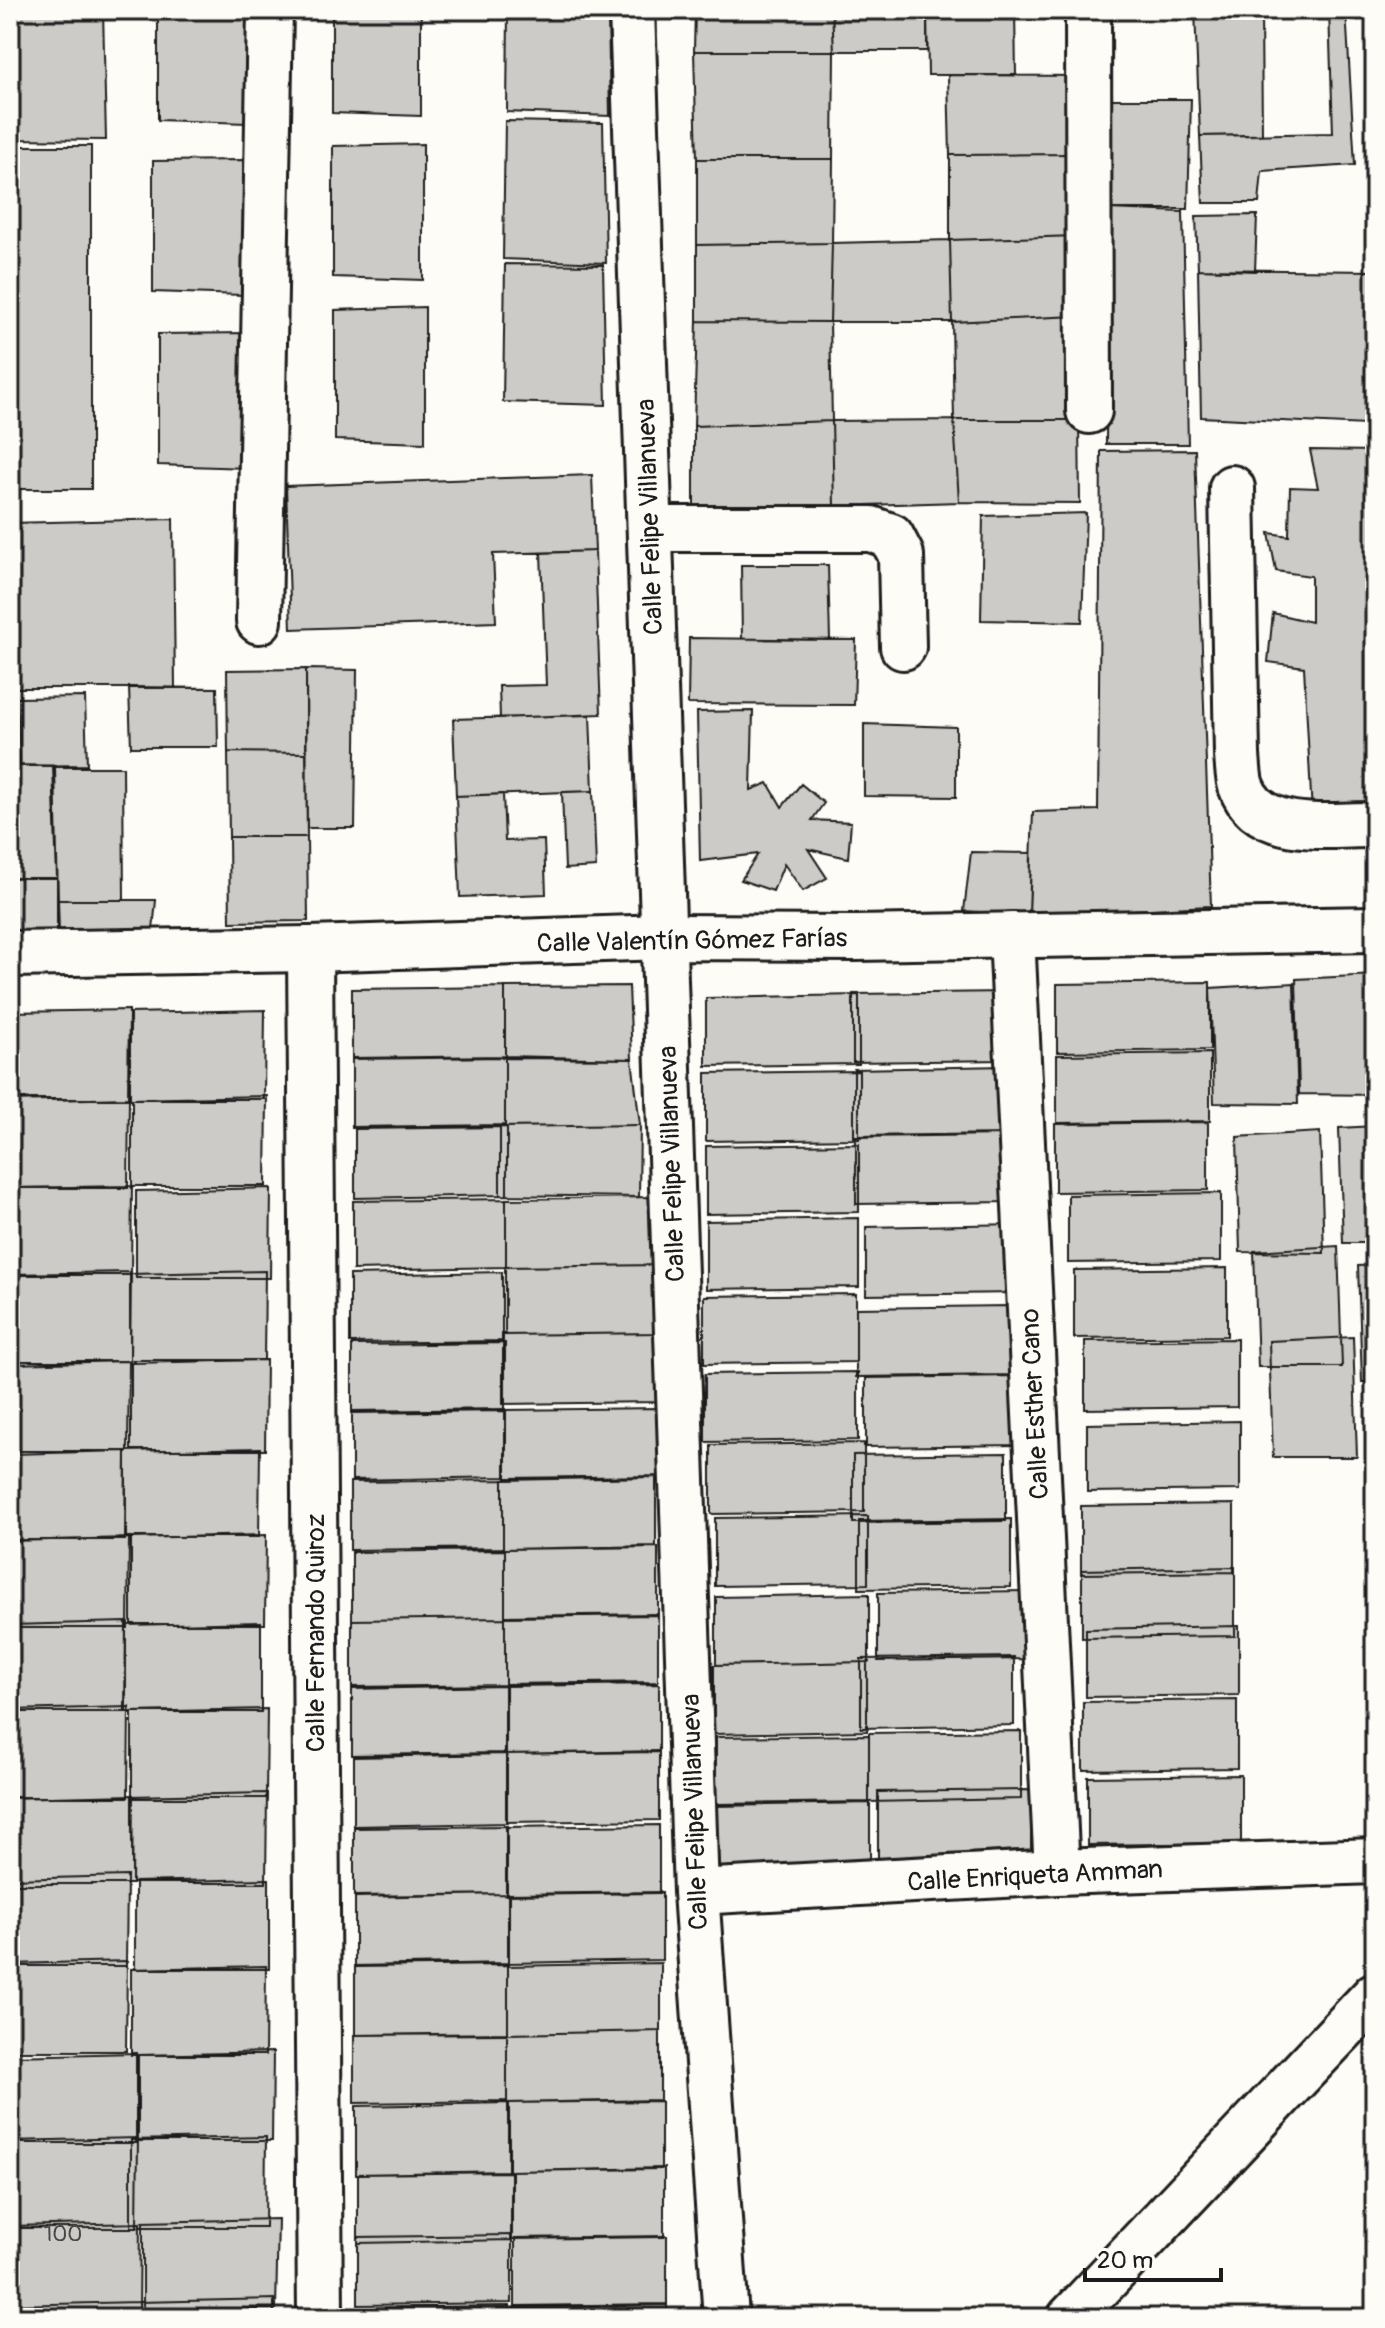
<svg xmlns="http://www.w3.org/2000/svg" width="1385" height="2328" font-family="Pangolin,sans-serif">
  <rect width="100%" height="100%" fill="#fdfcf7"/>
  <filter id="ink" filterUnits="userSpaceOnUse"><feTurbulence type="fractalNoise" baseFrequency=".0125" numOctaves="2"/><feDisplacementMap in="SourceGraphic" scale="16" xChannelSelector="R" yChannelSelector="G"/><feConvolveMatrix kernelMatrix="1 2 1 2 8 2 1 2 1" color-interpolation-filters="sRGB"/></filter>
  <g filter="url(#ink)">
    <path fill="#cccbc8" stroke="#1c1c1c" stroke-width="2" d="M10,10H103L106,140L10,139Z
      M158,10H247V123L158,120Z
      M332,10H421V116L332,113Z
      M508,10H608L610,116L507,112Z
      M695,10H832L834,51H694Z
      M832,10H927V51H834Z
      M927,10H1015L1016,75H928Z
      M1195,10H1261L1262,135L1200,136Z
      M1329,10H1346L1355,165L1262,171L1259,203H1203L1200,136L1333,133Z
      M694,51H834L833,159H697Z
      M948,75L1079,76L1078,154L950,155Z
      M1110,99H1191L1188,209H1108Z
      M505,121L603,123L606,263L503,259Z
      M423,144V280L333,277V146Z
      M10,146H91V489H10Z
      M1078,154L1076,236L950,240V155Z
      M697,159H833L832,243L697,245Z
      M243,160V295L153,292V161Z
      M1108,209L1183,212L1188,444H1106Z
      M1257,215L1255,271L1198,269L1196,216Z
      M1076,236V316L952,322L950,240Z
      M950,240L952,322H830L832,243Z
      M832,243L830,322L697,321V245Z
      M505,264L603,265L606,405L503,402Z
      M1198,269L1374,271L1366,425L1201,417Z
      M425,307V443L335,440V310Z
      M1076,316L1079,420H954L952,322Z
      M697,321L830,322L832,421L694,426Z
      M248,333V468L158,465V334Z
      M954,420L959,502L834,506L832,421Z
      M954,420H1079L1080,503L959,502Z
      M832,421L834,506L694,513V426Z
      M1195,450L1211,906L1029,915L1033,812L1098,810L1101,451Z
      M1310,450L1375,451V811L1312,814L1304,667L1268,662L1273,613L1311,622V576L1276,571L1269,533L1289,536L1290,487L1318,488Z
      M592,475L595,551L493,554L496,622L291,629L286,486Z
      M1086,513L1082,622L981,620L983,516Z
      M173,519L175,688H10V523Z
      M595,551L601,714L500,718L499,686L546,685L541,553Z
      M741,565H828L830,640L742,639Z
      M689,638L856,640L854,705L688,704Z
      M306,669V753L228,752L227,670Z
      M306,669L357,670L355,828H307Z
      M129,687L217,688L218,747H131Z
      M85,697L87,765L20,766L17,698Z
      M753,711L751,790L768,783L782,807L801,784L824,803L812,820L851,822L848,858L808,849L827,878L803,891L784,864L773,891L741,880L758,854L700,861L697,712Z
      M590,715L593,791L456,796L453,719Z
      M864,724L956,727V797L864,796Z
      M228,752L306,753L307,837H229Z
      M10,765L53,766L57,878H10Z
      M55,767H123L124,900H58Z
      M593,791L596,867L565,869L562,792Z
      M503,794L505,841L544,840L546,894L460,897L456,796Z
      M229,837H307L308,921L230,922Z
      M971,852L1031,853L1029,915L964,911Z
      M10,878H57V934L10,936Z
      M58,900H156L153,930L59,932Z
      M1375,975V1095L1299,1094L1296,979Z
      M1210,982V1050L1057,1052V984Z
      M1294,983L1298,1104L1214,1103L1210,988Z
      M629,986L632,1059L505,1056V987Z
      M505,987V1056L352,1058V989Z
      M1006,992V1060L853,1062V994Z
      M859,995V1064L706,1066V998Z
      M129,1010L128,1099H10V1012Z
      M265,1010L264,1099H130V1013Z
      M1210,1053V1121L1057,1123V1055Z
      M505,1057V1125L352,1127V1059Z
      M505,1058L632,1059L640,1125L505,1127Z
      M1006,1066V1135L854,1137V1069Z
      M859,1071V1139L706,1141V1073Z
      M267,1096L266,1186H132V1099Z
      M129,1098L128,1188H10V1101Z
      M1208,1122V1190L1055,1192V1124Z
      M640,1125L639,1197L500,1195V1127Z
      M1375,1126V1243H1343L1339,1128Z
      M507,1127V1195L355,1198V1129Z
      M1320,1132L1324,1253L1240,1252L1237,1137Z
      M1009,1134V1202L856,1204V1136Z
      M859,1144V1212L706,1214V1146Z
      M132,1186L131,1275H10V1188Z
      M271,1188L270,1278H136V1191Z
      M1221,1193V1261L1068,1263V1195Z
      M659,1197V1265L506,1267V1199Z
      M506,1199V1267L353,1270V1201Z
      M859,1218V1287L706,1289V1221Z
      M1018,1224V1293L866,1295V1227Z
      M1338,1246L1342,1367H1258L1254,1251Z
      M657,1265V1333L505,1335V1267Z
      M1375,1265V1382H1362L1358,1266Z
      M1227,1268V1336L1074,1338V1270Z
      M265,1271L264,1360H130V1274Z
      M131,1272L130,1361H10V1274Z
      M502,1272V1341L350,1343V1275Z
      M856,1294V1362L704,1364V1296Z
      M1009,1306V1375L856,1377V1308Z
      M656,1333V1402L503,1404V1335Z
      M1353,1337L1357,1457H1273L1269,1341Z
      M1237,1339V1407L1085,1409V1341Z
      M505,1343V1411L352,1413V1345Z
      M266,1360L265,1450H131V1363Z
      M129,1361L128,1451H10V1364Z
      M858,1372V1440L705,1442V1374Z
      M1018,1376V1445L866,1447V1378Z
      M659,1408V1476L506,1478V1410Z
      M505,1409V1477L352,1480V1411Z
      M1240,1421V1490L1087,1492V1424Z
      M864,1443V1512L711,1514V1445Z
      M260,1448L259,1537H126V1451Z
      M126,1451L125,1540H10V1454Z
      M1006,1453V1521L853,1523V1455Z
      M656,1477V1546L503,1549V1480Z
      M503,1480V1548L350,1550V1482Z
      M1234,1504V1572L1081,1574V1506Z
      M868,1516V1584L715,1586V1518Z
      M1011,1519V1587L859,1589V1521Z
      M266,1535L265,1624H131V1538Z
      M129,1538L128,1628H10V1541Z
      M658,1547V1615L505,1617V1549Z
      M505,1550V1618L352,1620V1552Z
      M1235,1567V1636L1082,1638V1570Z
      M1031,1591V1659L878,1661V1593Z
      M869,1594V1662L716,1665V1597Z
      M658,1614V1682L505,1684V1616Z
      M505,1618V1686L352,1689V1620Z
      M126,1622L125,1712H10V1625Z
      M261,1622V1712H126V1625Z
      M1239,1626V1695L1086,1697V1629Z
      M1014,1657V1725L861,1728V1659Z
      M867,1662V1731L714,1734V1665Z
      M659,1684V1752L506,1754V1686Z
      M505,1685V1753L352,1755V1687Z
      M1237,1700V1768L1083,1770V1702Z
      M129,1707L128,1797H10V1710Z
      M267,1709L266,1798H132V1712Z
      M1021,1731V1799L869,1802V1733Z
      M869,1735V1803L716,1806V1737Z
      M659,1751V1820L506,1822V1754Z
      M507,1754V1823L354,1826V1757Z
      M1241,1775V1843L1088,1845V1777Z
      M1031,1790V1858L878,1860V1792Z
      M267,1793L266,1883H132V1796Z
      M133,1795L132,1884H10V1798Z
      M870,1802V1870L717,1873V1804Z
      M659,1825V1893L506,1895V1827Z
      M507,1826V1894L354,1896V1828Z
      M127,1876L126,1966H10V1879Z
      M269,1879V1969H135V1882Z
      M662,1892V1960L509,1963V1894Z
      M508,1894V1963L355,1966V1897Z
      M127,1961L126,2051H10V1964Z
      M661,1963V2031L508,2034V1966Z
      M508,1965V2034L355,2035V1967Z
      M266,1966L265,2055H131V1969Z
      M660,2031V2100L507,2103V2034Z
      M507,2033V2101L354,2103V2035Z
      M273,2052L272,2141H138V2055Z
      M136,2053V2143H10V2056Z
      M661,2101V2169L508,2171V2103Z
      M509,2103V2171L356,2174V2106Z
      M266,2137L265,2227H131V2140Z
      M138,2138L137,2228H10V2141Z
      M664,2168V2237L512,2239V2171Z
      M511,2172V2240L358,2243V2174Z
      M278,2219L276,2309H143V2222Z
      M140,2223L139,2313H10V2226Z
      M512,2235V2303L358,2305V2237Z
      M667,2236V2304L515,2306V2238Z
      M274,2299V2318H139V2302Z
      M139,2302V2318H10V2305Z
      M667,2305V2318H514V2308Z
      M510,2306V2318H357V2308Z"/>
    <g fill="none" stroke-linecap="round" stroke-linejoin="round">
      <g stroke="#1c1c1c" stroke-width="50">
        <path id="minor" d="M632,10L696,1892L726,2318
          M1088,10L1089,411
          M1232,488L1237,755C1238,765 1238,777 1241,786C1259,838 1332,824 1375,825
          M650,529H871L891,536L901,555L903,647
          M259,621L270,10
          M1012,935L1057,1872
          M310,949L320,2318
          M696,1892L1057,1872L1375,1861
          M1070,2318L1375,1995"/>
      </g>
      <g stroke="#1c1c1c" stroke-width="50">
        <path id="major" d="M10,954L310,949L664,937L856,938L1375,929"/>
      </g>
      <use href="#minor" stroke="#fdfcf7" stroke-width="44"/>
      <use href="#major" stroke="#fdfcf7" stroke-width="44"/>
    </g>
  </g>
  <g text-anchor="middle" stroke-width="6" stroke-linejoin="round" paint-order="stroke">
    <g font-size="22" fill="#484847">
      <text x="63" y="2241">100</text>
    </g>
    <g font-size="26" fill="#1c1c1c" stroke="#fdfcf7">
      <text transform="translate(649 517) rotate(-92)" y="9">Calle Felipe Villanueva</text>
      <text transform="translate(692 940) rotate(-1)" y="9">Calle Valentín Gómez Farías</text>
      <text transform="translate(671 1164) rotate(-92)" y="9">Calle Felipe Villanueva</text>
      <text transform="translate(1034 1404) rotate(-93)" y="9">Calle Esther Cano</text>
      <text transform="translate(315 1633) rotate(-90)" y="9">Calle Fernando Quiroz</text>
      <text transform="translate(694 1812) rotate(-92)" y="9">Calle Felipe Villanueva</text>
      <text transform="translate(1035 1875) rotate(-3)" y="9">Calle Enriqueta Amman</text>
    </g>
  </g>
  <rect width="1385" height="2328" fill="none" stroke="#fdfcf7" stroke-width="40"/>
  <rect x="20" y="20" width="1345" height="2288" fill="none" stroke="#1c1c1c" stroke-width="3" filter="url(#ink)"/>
  <path d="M1085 2268v12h136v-12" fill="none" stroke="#1c1c1c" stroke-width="4"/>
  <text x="1097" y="2268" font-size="24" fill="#1c1c1c" stroke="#fdfcf7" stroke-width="6" paint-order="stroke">20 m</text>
</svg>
